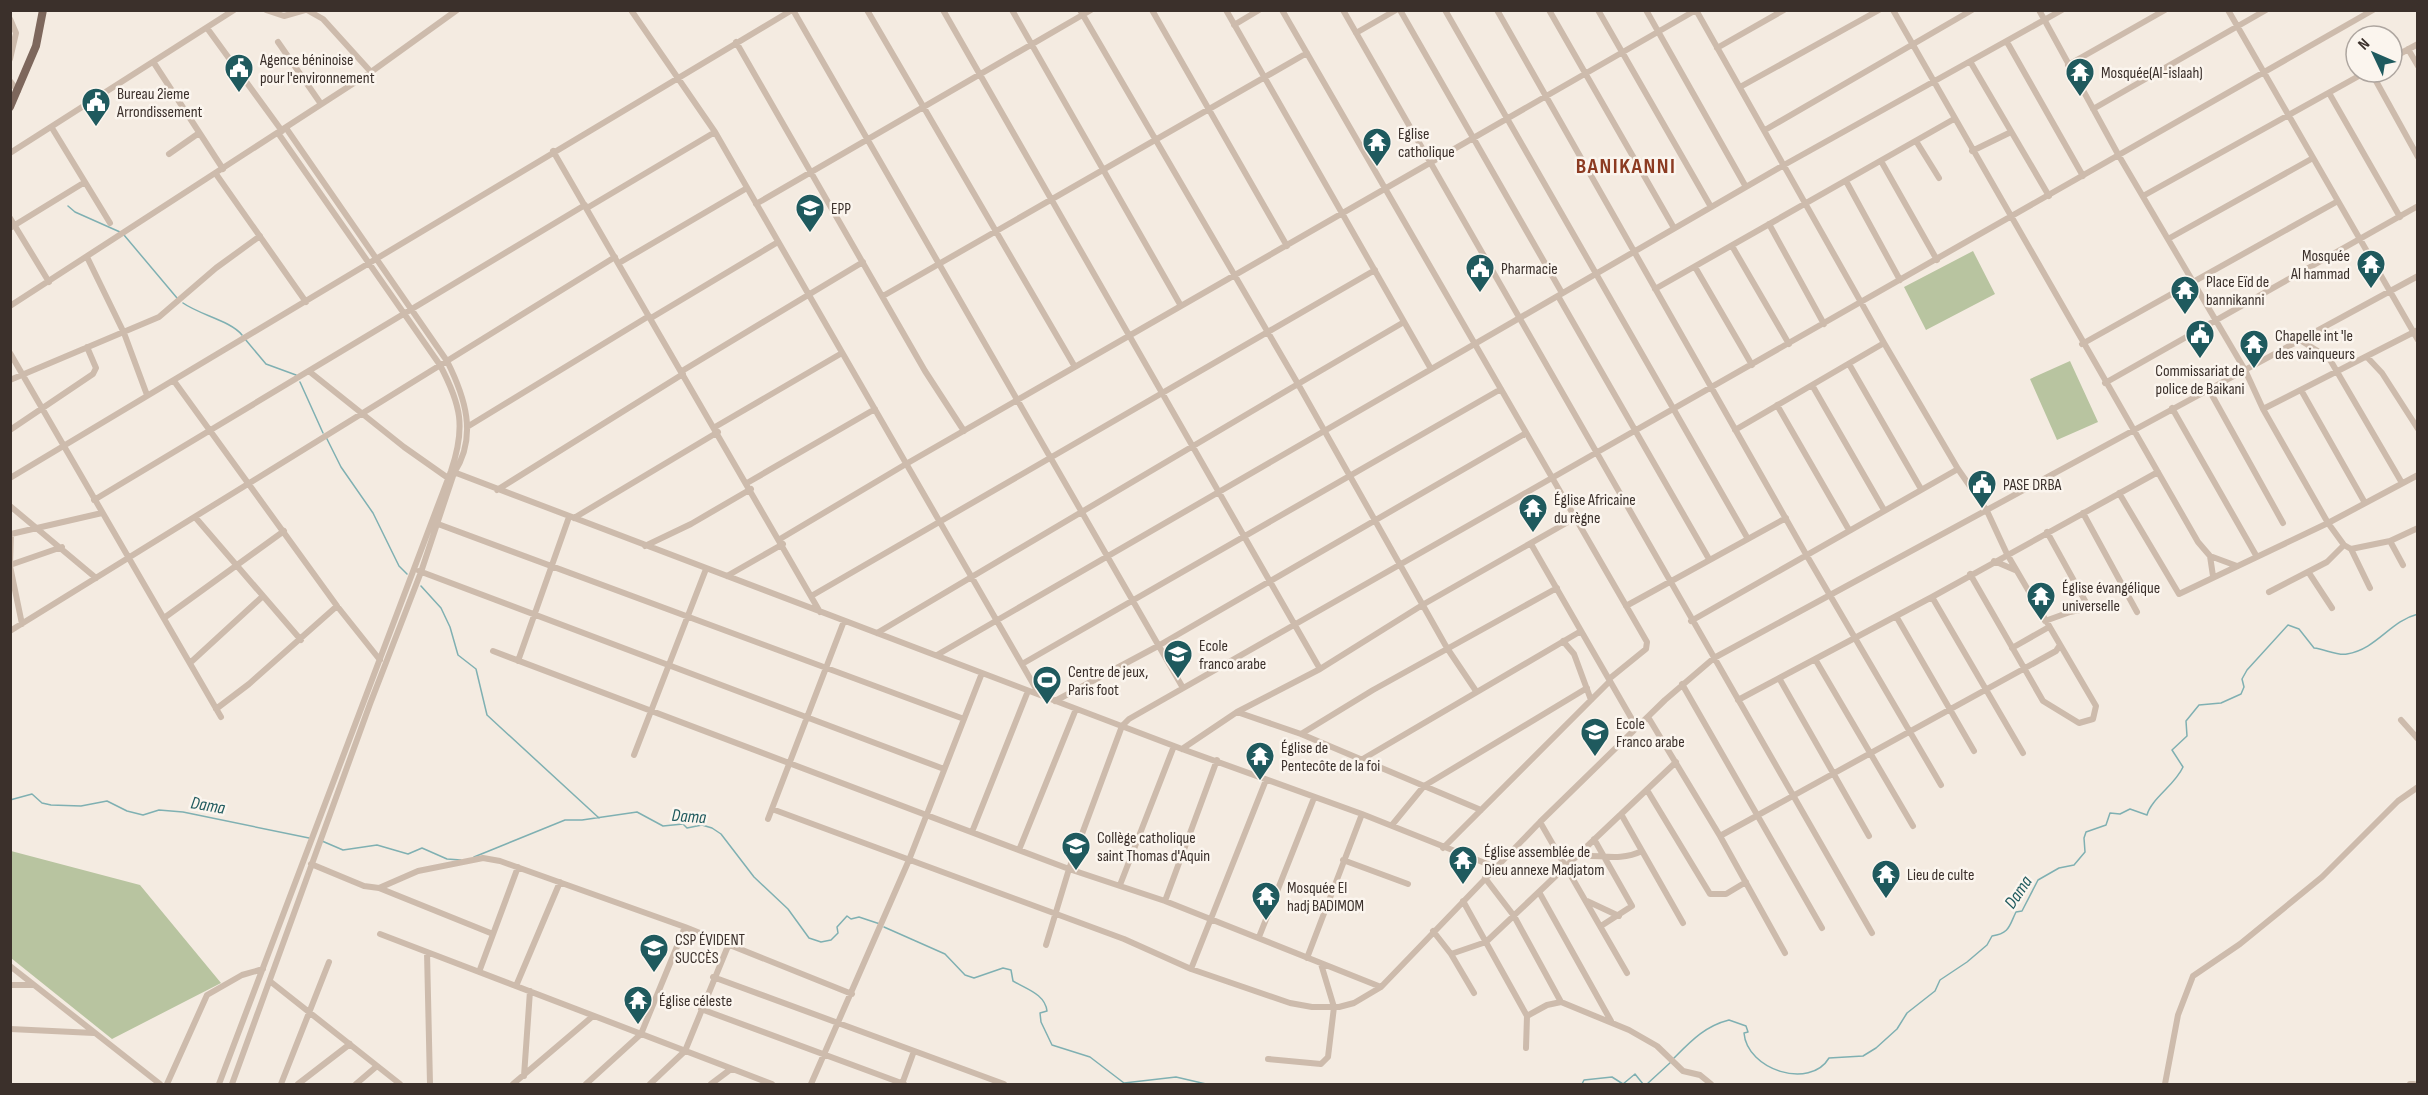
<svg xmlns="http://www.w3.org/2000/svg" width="2428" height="1095" font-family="'Sofia Sans Condensed',sans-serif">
  <rect width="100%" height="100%" fill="#f4ebe1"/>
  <path fill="#b8c4a0" d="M1973,251L1995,294L1926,330L1904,287Z
    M2070,361L2098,422L2057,440L2030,379Z
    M11,851L140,885L221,983L112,1039L11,958Z"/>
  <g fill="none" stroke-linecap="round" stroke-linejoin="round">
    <path stroke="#7fb0b2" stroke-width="1.5" d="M68,206L75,212L120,232
      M124,235L177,298
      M183,303C200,315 231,321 242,335
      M245,339L266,364L296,375
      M300,382L323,433
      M326,437L341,467L373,513L399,566L407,574
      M421,586L441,608L450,627L458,655L476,669L487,715L599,818
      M10,800L32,794L42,803L51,805L81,806L107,801L127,811L143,815L159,810L183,812L309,838
      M322,841L343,850L377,845L408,854L422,848L447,859L461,860
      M474,857L565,820H582L637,812L663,826L683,824L687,828L702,825L712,828L721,834L754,877L788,909L809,938L821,942L831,940L838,933L837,927L847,916L851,919L859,917L880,924
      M884,927L945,954L965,975L974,978L1003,968L1011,970L1013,981C1026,989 1045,994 1047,1011L1040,1013L1041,1022L1052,1045L1090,1057L1124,1083L1176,1077L1206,1084
      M1674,1058C1691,1041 1705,1026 1729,1020L1746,1026L1748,1032L1744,1033C1747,1070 1810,1090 1829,1058L1863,1056L1876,1048L1897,1029L1907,1013L1935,991L1940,980L1967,962L1987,945L1992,936C2010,933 2009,926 2016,912L2022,911L2038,880L2059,868L2074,865L2085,852L2084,838L2086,832L2106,825L2110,813L2120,814L2130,809L2147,815C2151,799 2175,785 2183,767L2172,750L2187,736L2186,721L2199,705L2221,703L2241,694L2244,687L2242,679L2247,670L2288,625L2299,629L2314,648C2325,649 2337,656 2347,654C2377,649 2390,621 2418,614
      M1208,1084H1224
      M1582,1084L1584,1080L1612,1077L1623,1084L1635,1074L1643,1084H1647L1671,1062"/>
    <path stroke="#cdbbac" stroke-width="6" d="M266,10L284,16L305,10
      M307,10L323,19L371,72
      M631,10L715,132L1039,694
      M793,10L1183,688
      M867,10L1075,367
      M943,10L1320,669
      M1012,10L1181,306
      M1152,10L1287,246
      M1226,10L1431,369
      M1282,10L1647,642L1646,649L1609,679
      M1343,10L1872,933
      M1400,10L1562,293
      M1445,10L1748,539
      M1497,10L1807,556L1941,785
      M1549,10L1674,228
      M1598,10L1711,207
      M1646,10L1746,187
      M1696,10L1884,343L1958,469L1987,511L2007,554L2096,706L2093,719L2079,723L2043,701L1970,574
      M1893,10L2198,542L2210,556L2213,576
      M2039,10L2119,156L2245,370L2263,409L2328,523L2344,545L2351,549L2370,588
      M2228,10L2418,340
      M10,19L16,33L10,59
      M1234,25L1259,10
      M207,28L282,131
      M1356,33L1396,10
      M278,42L321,104
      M736,42L925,371L964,431
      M2007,42L2083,176
      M1717,48L1784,10
      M2408,49L2418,66
      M2392,58L2418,44
      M154,63L223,169
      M1971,63L2049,196
      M2068,65L2165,10
      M2371,72L2418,157
      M10,81L18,91
      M1740,87L1879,10
      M2329,93L2400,217
      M2093,109L2266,10
      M52,128L110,223
      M1765,130L1972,10
      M1916,141L1939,178
      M553,151L820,612
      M1972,151L2011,132
      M10,153L234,10
      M169,154L199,133
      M1881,161L1937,260
      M216,174L306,302
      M1846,181L1900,280
      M2143,196L2366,72
      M756,204L1091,10
      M587,208L715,132
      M10,218L49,282
      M1769,224L1824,324
      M10,228L85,182
      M2168,239L2313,158
      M1732,246L1789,344
      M87,257L124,333L147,395
      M619,263L747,188
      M1695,267L1752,365
      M1655,289L1954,119
      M883,296L1307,53
      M1558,296L1709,559
      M10,306L371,72L457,10
      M651,318L778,242
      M1404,322L1298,384L1447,648L1476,691
      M2300,340L2329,358L2402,483
      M2082,344L2338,201
      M10,353L221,717
      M2367,357L2382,373L2418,429
      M1849,364L1921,489
      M682,371L863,262
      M310,372L404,447L448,478
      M10,380L159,317L216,268L260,236
      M174,381L337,606L380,660
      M2105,383L2418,206
      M1812,385L1884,510
      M2208,388L2283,523
      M2301,390L2365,503
      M1777,405L1849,530
      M2172,408L2257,557
      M2263,409L2418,330
      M467,427L649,316
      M715,427L842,353
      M10,430L93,374L96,368L87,347
      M1735,430L1884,343
      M451,471L1182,749L1362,814L1495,867
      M10,478L792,10
      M747,483L875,409
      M497,490L683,374
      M2119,493L2179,594L2328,523L2418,475
      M94,500L585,205
      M10,506L96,578
      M2083,513L2137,612
      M195,517L301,640
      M574,518L718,432
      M438,524L964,719
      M780,539L906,464L1696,10
      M2390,541L2403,565
      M1531,544L1637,728
      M645,546L691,524L751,489
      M2351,549L2390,541L2418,528
      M2210,556L2237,566
      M1994,561L2015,570
      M10,564L11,534L102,513
      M10,565L62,547
      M10,566L22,624
      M419,571L944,769
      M2309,573L2332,608
      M727,576L783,544
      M2269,592L2327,562L2344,545
      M813,595L1375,270
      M1932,597L2023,753
      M1626,606L1786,518
      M1896,616L1974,751
      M164,618L284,531
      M1691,621L1958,469
      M2045,621L2070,612L2089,608L2047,532
      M10,631L615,257
      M877,633L1298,384L1080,10
      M1563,641L1574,654L1591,700
      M2012,648L2049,627
      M493,651L1069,869L1165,901L1381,987
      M937,655L1784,165L2062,10
      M1815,659L1913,826
      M518,661L569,517
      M190,663L263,596
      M1022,664L1501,389
      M1779,678L1869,836
      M1682,684L1822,928
      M1738,700L1932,597L2158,472
      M1055,701L1158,646L1526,433
      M216,709L249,684L337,606
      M1237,712L1301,734L1481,810
      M1648,717L1720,836L1785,953
      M2401,720L2418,739
      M1301,734L1373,690L1557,588
      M1182,749L1237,712L1320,669L1424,604L1575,518
      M634,755L706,569
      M1361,760L1581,631
      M1647,790L1710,894H1726L1746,882
      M772,809L1124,939L1191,969L1290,1003L1312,1007H1339L1354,1003L1381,987L1540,822L1665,700L1714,658L2418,276
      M1621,814L1683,923
      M768,819L844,621
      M1540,822L1627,973
      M1392,825L1424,786L1587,688
      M972,832L1028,691
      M1720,836L2056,651L2060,645
      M1594,839L1632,906L1601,926
      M1443,848L1610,681
      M1019,850L1076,709
      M1576,856C1600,854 1619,862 1642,851
      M1343,860L1408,884
      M311,864L364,886L379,888L418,871L483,858L500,861L685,927L852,994
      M1485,878L1514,916L1561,1002
      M1120,885L1174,746
      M379,888L493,934
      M1539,892L1611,1021
      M1165,901L1217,760
      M1463,901L1527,1016L1526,1048
      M1587,901L1619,916
      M1433,931L1451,954L1474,993
      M380,934L772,1084
      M1259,937L1314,798
      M1046,945L1069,869L1122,726L1129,719L2373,10
      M427,952L430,1084
      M1451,954L1486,942L1676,762
      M1307,958L1362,814
      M10,966L160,1084
      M1191,969L1266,780
      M479,972L518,867
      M713,977L1004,1084
      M271,982L400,1084
      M10,985H33
      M516,986L560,882
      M701,1009L904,1084
      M1527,1016L1547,1005L1561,1002L1629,1030L1657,1046L1683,1071L1700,1075L1711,1084
      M10,1029L94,1033
      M1268,1059L1321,1064L1328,1057L1334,1007L1321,964
      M524,1076L530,991
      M167,1084L207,995L242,975L263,969
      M219,1084L451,471C466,427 461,405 440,365L278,133
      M232,1084L370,704L421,572L454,473C478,436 465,397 447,361L286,128
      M281,1084L329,962
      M298,1084L350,1044
      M356,1084L377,1066
      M513,1084L593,1016
      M586,1084L641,1034L685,927
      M650,1084L685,1051L728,946
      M711,1084L731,1069
      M811,1084L909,860L982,673
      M902,1084L914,1051
      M2165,1084L2178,1015L2193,976L2240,944L2322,877L2398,801L2418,787
      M2410,1084H2414"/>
    <path stroke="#7d675c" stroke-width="8" d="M10,107L36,46L43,10"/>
  </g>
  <defs>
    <g id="civic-pin" transform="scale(1.5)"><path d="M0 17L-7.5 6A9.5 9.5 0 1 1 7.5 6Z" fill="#1f5a5e" stroke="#fbf5ee"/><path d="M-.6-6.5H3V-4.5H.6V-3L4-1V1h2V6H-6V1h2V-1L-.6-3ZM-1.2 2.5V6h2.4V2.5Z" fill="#fff"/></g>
    <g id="temple-pin" transform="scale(1.5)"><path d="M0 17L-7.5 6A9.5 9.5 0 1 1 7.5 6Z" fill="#1f5a5e" stroke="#fbf5ee"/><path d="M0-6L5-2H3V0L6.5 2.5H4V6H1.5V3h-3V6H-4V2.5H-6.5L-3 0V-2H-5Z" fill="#fff"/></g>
    <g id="school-pin" transform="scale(1.5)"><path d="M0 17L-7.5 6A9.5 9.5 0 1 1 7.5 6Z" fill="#1f5a5e" stroke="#fbf5ee"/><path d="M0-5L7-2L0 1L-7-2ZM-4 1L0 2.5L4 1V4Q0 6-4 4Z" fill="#fff"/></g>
    <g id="university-pin" transform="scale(1.5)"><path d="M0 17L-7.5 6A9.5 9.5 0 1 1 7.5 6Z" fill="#1f5a5e" stroke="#fbf5ee"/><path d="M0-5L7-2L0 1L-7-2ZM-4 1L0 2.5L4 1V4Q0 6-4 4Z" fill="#fff"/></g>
    <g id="stadium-pin" transform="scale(1.5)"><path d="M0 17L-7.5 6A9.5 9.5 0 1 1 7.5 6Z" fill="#1f5a5e" stroke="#fbf5ee"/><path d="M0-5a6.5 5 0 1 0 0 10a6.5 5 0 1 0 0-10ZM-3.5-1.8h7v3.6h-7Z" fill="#fff"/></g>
  </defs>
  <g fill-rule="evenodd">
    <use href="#civic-pin" x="239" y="68"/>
    <use href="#temple-pin" x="2080" y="72"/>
    <use href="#civic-pin" x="96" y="102"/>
    <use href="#temple-pin" x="1377" y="142"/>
    <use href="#school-pin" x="810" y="208"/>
    <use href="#temple-pin" x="2371" y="264"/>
    <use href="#civic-pin" x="1480" y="268"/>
    <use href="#temple-pin" x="2185" y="290"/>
    <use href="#civic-pin" x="2200" y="334"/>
    <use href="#temple-pin" x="2254" y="344"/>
    <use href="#civic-pin" x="1982" y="484"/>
    <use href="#temple-pin" x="1533" y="508"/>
    <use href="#temple-pin" x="2041" y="596"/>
    <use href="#university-pin" x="1178" y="654"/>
    <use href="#stadium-pin" x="1047" y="680"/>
    <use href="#school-pin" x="1595" y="732"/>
    <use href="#temple-pin" x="1260" y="756"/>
    <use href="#university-pin" x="1076" y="846"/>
    <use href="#temple-pin" x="1463" y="860"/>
    <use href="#temple-pin" x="1886" y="874"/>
    <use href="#temple-pin" x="1266" y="896"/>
    <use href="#school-pin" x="654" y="948"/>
    <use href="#temple-pin" x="638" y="1000"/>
  </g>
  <g text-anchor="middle" stroke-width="5" stroke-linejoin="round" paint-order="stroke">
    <g font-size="16" fill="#3b302b" stroke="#fbf5ee" text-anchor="start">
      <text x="260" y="65">Agence béninoise<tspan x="260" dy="18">pour l'environnement</tspan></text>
      <text x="2101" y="78">Mosquée(Al-islaah)</text>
      <text x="117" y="99">Bureau 2ieme<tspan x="117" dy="18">Arrondissement</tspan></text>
      <text x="1398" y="139">Eglise<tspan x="1398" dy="18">catholique</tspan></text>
      <text x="831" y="214">EPP</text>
      <text x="2350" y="261" text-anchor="end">Mosquée<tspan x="2350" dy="18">Al hammad</tspan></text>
      <text x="1501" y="274">Pharmacie</text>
      <text x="2206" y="287">Place Eïd de<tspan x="2206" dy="18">bannikanni</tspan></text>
      <text x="2275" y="341">Chapelle int 'le<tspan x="2275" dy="18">des vainqueurs</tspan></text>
      <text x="2200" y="376" text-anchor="middle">Commissariat de<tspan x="2200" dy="18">police de Baikani</tspan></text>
      <text x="2003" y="490">PASE DRBA</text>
      <text x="1554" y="505">Église Africaine<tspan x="1554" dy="18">du règne</tspan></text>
      <text x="2062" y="593">Église évangélique<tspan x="2062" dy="18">universelle</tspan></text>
      <text x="1199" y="651">Ecole<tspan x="1199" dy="18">franco arabe</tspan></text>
      <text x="1068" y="677">Centre de jeux,<tspan x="1068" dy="18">Paris foot</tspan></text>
      <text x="1616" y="729">Ecole<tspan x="1616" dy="18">Franco arabe</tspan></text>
      <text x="1281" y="753">Église de<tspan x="1281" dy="18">Pentecôte de la foi</tspan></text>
      <text x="1097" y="843">Collège catholique<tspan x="1097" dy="18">saint Thomas d'Aquin</tspan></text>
      <text x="1484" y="857">Église assemblée de<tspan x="1484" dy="18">Dieu annexe Madjatom</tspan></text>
      <text x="1907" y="880">Lieu de culte</text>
      <text x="1287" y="893">Mosquée El<tspan x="1287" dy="18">hadj BADIMOM</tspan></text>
      <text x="675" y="945">CSP ÉVIDENT<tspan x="675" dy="18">SUCCÈS</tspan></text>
      <text x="659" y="1006">Église céleste</text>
    </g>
    <g font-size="18" font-style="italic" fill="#1f5a5e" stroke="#fbf5ee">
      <text transform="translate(208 805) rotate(10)" y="6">Dama</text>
      <text transform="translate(689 816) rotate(4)" y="6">Dama</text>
      <text transform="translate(2018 892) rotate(-56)" y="6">Dama</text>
    </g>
    <g font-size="22" font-weight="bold" letter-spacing="1.5" fill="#8c3b22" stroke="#fbf5ee">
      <text x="1626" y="173">BANIKANNI</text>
    </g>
  </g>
  <rect width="2428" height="1095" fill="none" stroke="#3b302b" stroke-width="24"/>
  <g transform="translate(2374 54) rotate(314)"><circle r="28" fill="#fbf5ee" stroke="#aea6a0" stroke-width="1.5"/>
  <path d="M0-4.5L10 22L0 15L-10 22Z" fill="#1f5a5e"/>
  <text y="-9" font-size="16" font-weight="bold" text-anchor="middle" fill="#3b302b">N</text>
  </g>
</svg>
